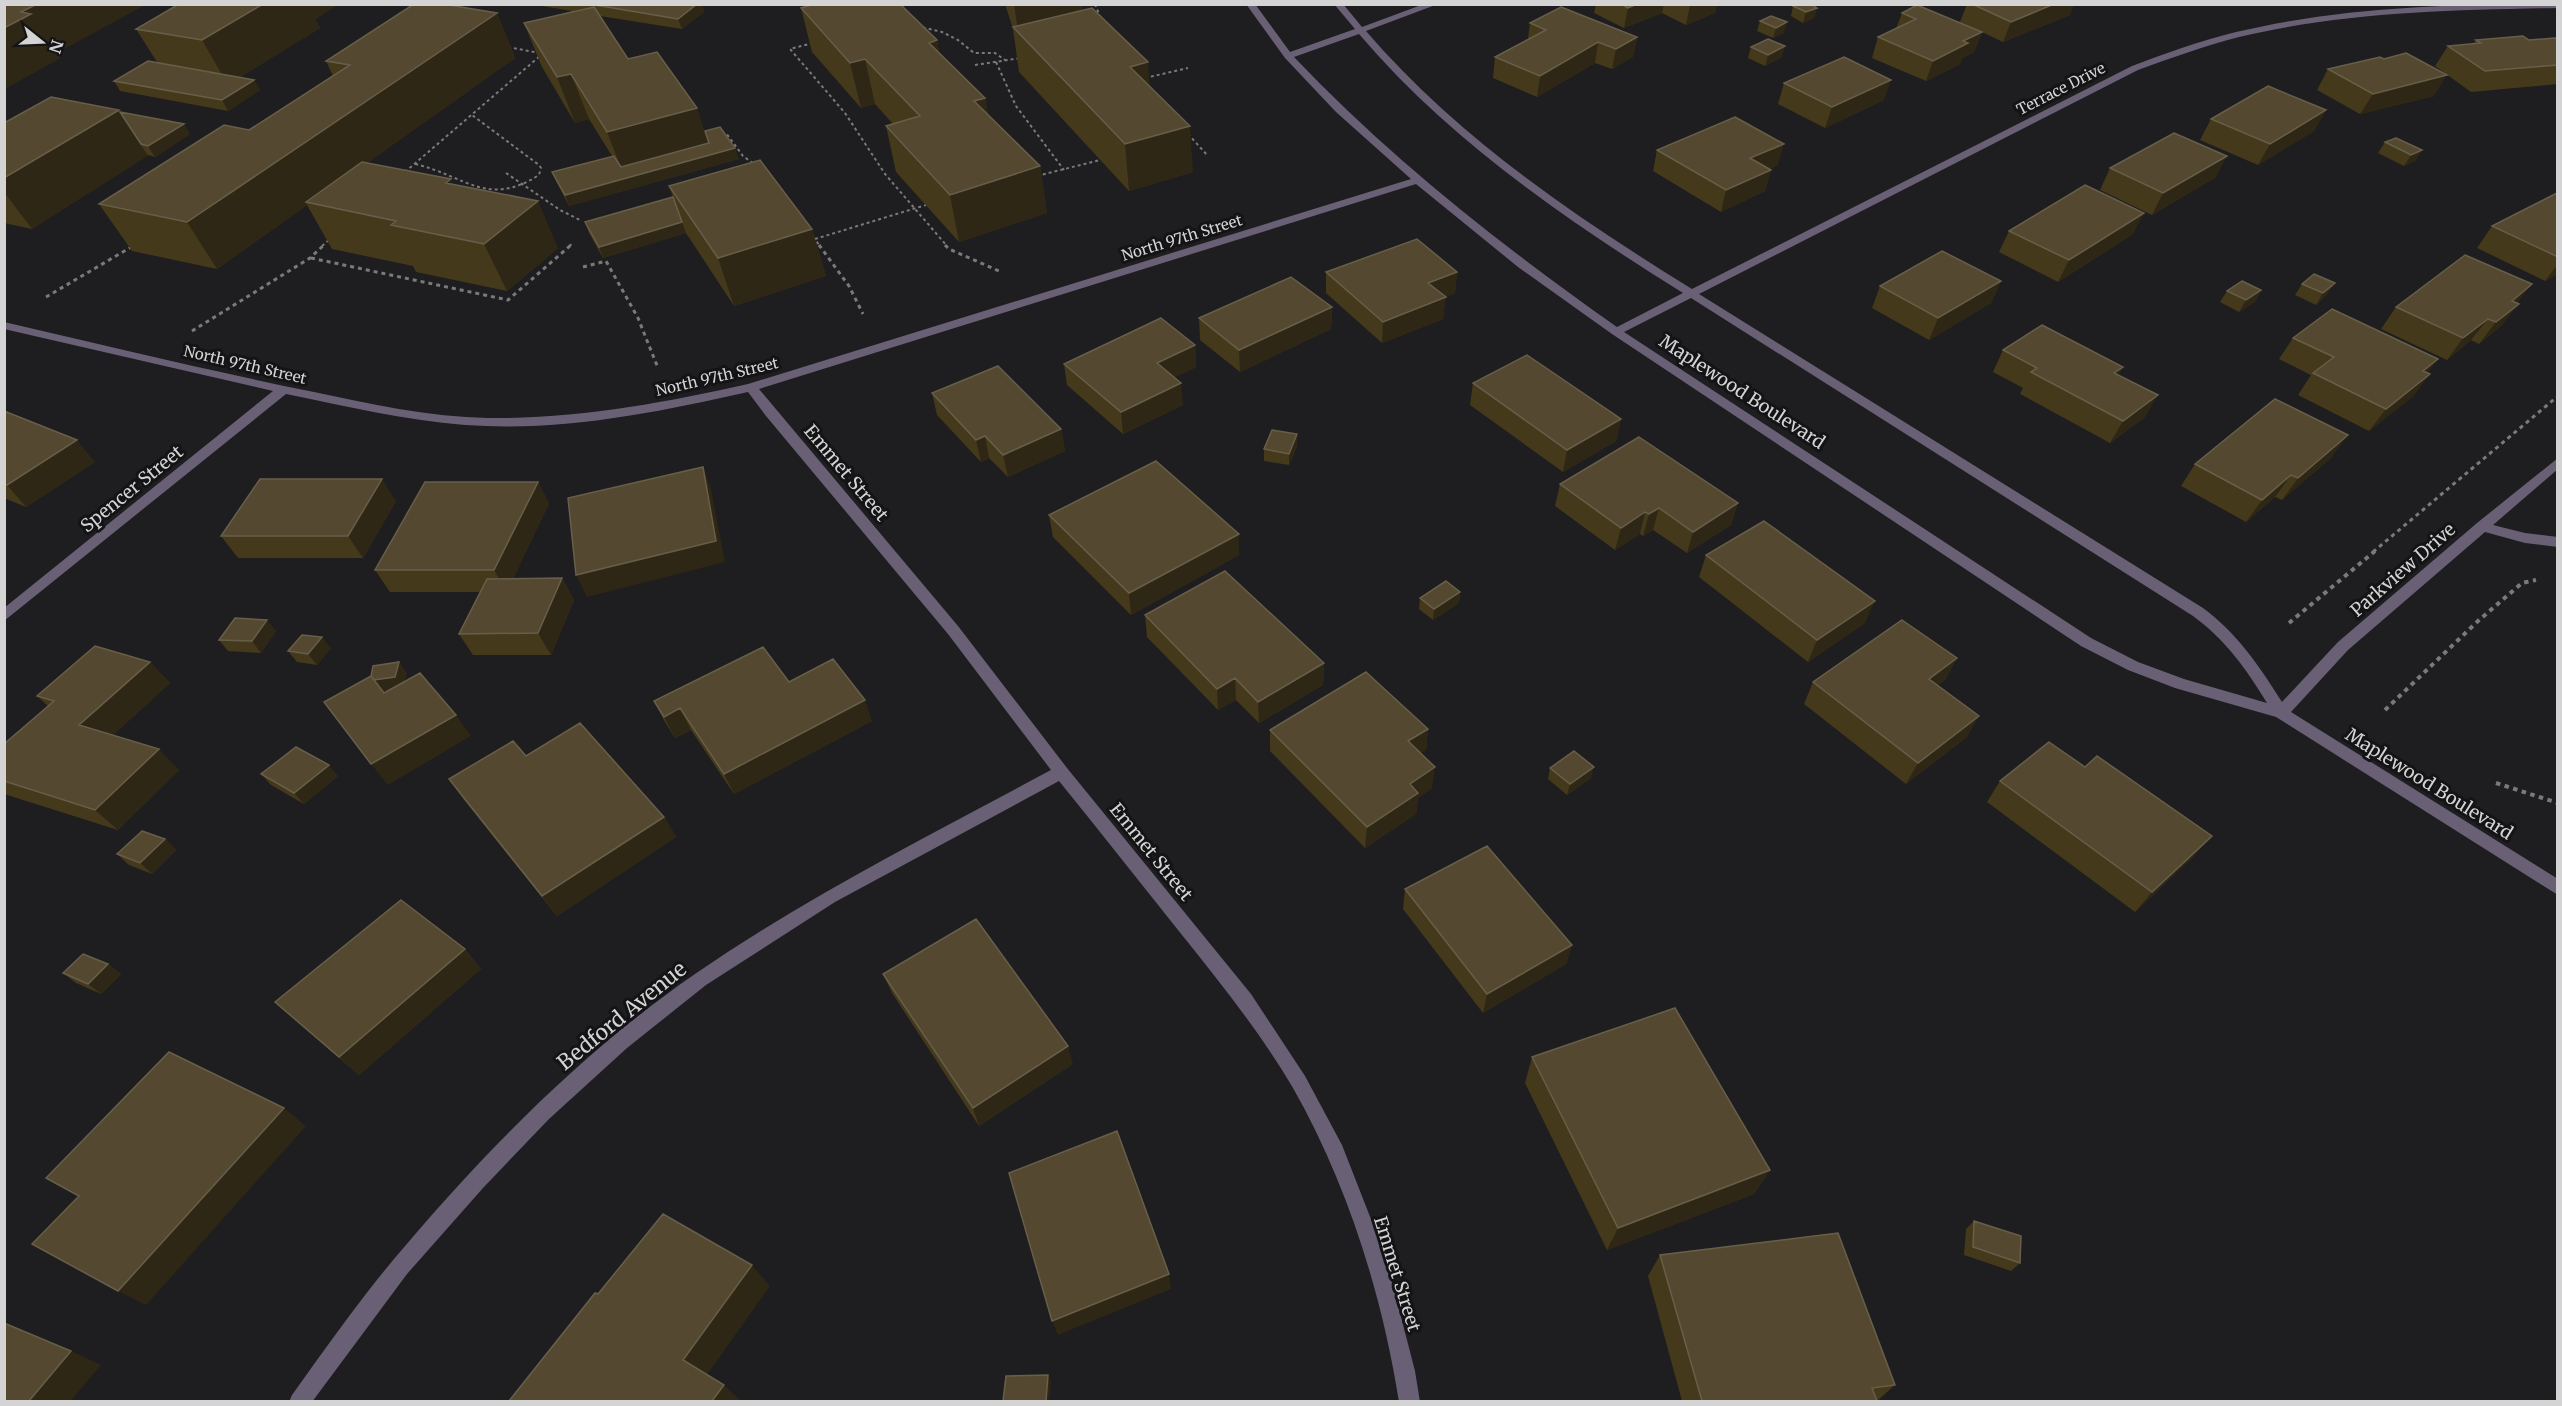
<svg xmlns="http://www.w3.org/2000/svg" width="2562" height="1406" font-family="Merriweather,serif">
  <rect width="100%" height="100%" fill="#1e1d1f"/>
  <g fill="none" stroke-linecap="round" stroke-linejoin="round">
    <path stroke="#7a7a7b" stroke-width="2" stroke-dasharray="3 3" stroke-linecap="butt" d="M1095,4L1101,19
      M454,9L461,4
      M917,26L942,32L958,40L974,53H995L1005,60
      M813,43L790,49L845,113L885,174L947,246
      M508,47L539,53
      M996,62L1016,106L1064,170
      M975,65L1021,58
      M1145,78L1188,68
      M722,134L726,133L743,156L754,164
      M1188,134L1208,156
      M415,164C466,176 487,208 539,175L541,168L539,165L472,115
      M405,172L540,56
      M506,173L560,210L580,220
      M1037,176L1100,160
      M813,237L820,246
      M815,239L926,205
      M322,246L330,239
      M569,246L572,244"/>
    <path stroke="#7a7a7b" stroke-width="3" stroke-dasharray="4 4" stroke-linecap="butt" d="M819,245L849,286L863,314
      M945,245L949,249L999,271
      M311,258L508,300L571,245
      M583,267L606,261L638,318L658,368
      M46,297L133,246
      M192,331L310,258L324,245
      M2373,552L2558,396"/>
    <path stroke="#7a7a7b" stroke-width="4" stroke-dasharray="4.5 4.5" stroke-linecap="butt" d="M2289,623L2375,551
      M2385,710L2478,621L2522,583L2536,580
      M2496,783L2558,803"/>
    <path fill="#696076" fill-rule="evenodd" d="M1246,4H1255L1290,52L1355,29L1334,4H1343L1362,27L1424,4H1438L1366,31C1457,137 1574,216 1692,289L2132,66C2166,53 2200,41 2236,32C2341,7 2450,4 2558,4V8C2451,10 2343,12 2239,37C2204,46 2171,58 2138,70L1699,294L2203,608C2237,633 2260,667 2282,702L2338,642L2477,523L2558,458V469L2493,525L2525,533L2558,537V547L2525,543L2485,532L2348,650L2291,712L2558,879V895L2276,717L2175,688L2128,670L2081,646L1612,334L1518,267L1416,184L759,389L958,626L1067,768L1251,994L1305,1076L1342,1145L1385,1255L1415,1371L1420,1402H1399C1382,1294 1347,1183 1293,1088C1260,1032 1219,981 1178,930C1138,880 1099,830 1059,781L835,902L706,985L627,1048L549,1119L483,1188L407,1274L312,1402H289L292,1395C325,1349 358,1302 394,1259C481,1155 583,1051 695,974C808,896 930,835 1051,770L948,634L766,416L748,392C655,413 560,432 465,425C404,420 345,406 286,394L4,621V608L273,391L4,329V322C108,346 210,371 314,392C371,404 429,417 488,418C577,419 663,403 748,384L1411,179L1336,112L1285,58ZM1359,34C1449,140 1566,220 1683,293L1617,327C1502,246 1391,159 1294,57ZM1691,298L2193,616C2225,639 2247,670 2267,703L2184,679L2138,662L2091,638L1624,332Z"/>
  </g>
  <path fill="#45391c" d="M179,4H339L315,19L320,28L240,77L254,80L260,90L228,111L120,91L114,81L157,62L136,29Z
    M530,4H702L704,12L682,29L600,16L628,59L705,131L739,159L569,206L557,183L552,172L612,156L589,119L575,123L542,67L524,23L572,11Z
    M1005,4H1082V10L1150,87L1193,172L1129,191L1019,72L1013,29Z
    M1596,4H1717L1715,13L1686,25L1662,13L1624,28L1594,13Z
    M1967,4H2074L2070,15L2003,42L1982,32L1974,52L1962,58L1960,64L1926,81L1872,58L1878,37L1896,29L1902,13L1960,22Z
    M1793,6L1817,8L1814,18L1803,23L1791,16Z
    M801,8L937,40L939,53L985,98L988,115L1040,166L1047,213L959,242L896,172L886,126L893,124L875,104L861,108L812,52Z
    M497,13L515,58L367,163L453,184L558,248L507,291L416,272L413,266L332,249L307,205L217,269L132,251L99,204L249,130L333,76L326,61Z
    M1771,16L1784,33L1773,38L1757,31L1760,21Z
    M1530,23L1637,37L1633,57L1612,69L1595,63L1537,97L1493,78L1495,57L1528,39Z
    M2558,39V84L2471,92L2435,66L2448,46L2473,44L2476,40H2529Z
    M1751,47L1782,57L1765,66L1748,58Z
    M2328,69L2434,96L2360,114L2317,90Z
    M1784,83L1884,100L1825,128L1778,104Z
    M119,110L120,112L190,134L155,157L148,155L32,229L4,223V123Z
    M2326,110L2314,131L2258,165L2200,140L2211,119Z
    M2385,142L2422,150L2415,161L2404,166L2378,153Z
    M1657,150L1778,165L1769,169L1771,170L1765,191L1721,212L1653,171Z
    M2110,168L2216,177L2152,215L2100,190Z
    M669,186L812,229L826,276L734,306L686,233L603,258L589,233L585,222L673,197Z
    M2558,194V274L2545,281L2477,248L2492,226Z
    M2009,231L2133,234L2058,282L1999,252Z
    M1326,272H1457L1455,293L1445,297L1443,319L1382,343L1326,293Z
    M2001,281L1991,303L1929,340L1872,308L1880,286Z
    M2335,283L2327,294L2316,305L2295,295L2302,284Z
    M2261,290L2255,302L2239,312L2220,302L2227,291Z
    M2517,303L2502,325L2479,344L2471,340L2447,360L2381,329L2396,307Z
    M1332,307L1331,329L1240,372L1200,340L1199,318Z
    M2293,338L2427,373L2430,374L2413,396L2369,431L2298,395L2311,375L2279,359Z
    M1195,345L1196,367L1175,377L1183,405L1123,434L1067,385L1064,364Z
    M2003,350L2123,367L2118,375L2145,417L2110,443L2020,394L2023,388L1993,372Z
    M1473,383L1621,419L1616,441L1563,472L1470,405Z
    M932,393L1061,429L1065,451L1008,477L989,458L981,462L937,415Z
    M4,411L95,462L26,507L4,498Z
    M1297,446L1289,465L1264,461V449Z
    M2332,457L2282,500L2275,497L2246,522L2181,486L2195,464Z
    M538,482L549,504L513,578H562L574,600L551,655H473L459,634L480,592H390L375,570Z
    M1560,484L1738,503L1731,525L1687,553L1653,530L1643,536L1640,534L1615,550L1555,506Z
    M396,501L363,558H238L221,536Z
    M1049,515L1239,534V555L1131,615L1053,537Z
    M1706,555L1865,623L1808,662L1699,577Z
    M1460,592L1459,603L1433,620L1419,609L1420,598Z
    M1145,615L1324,663L1323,685L1259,723L1236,700L1218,710L1147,637Z
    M276,631L261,653L228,651L219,640Z
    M331,648L317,665L297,662L288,651Z
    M1957,658L1945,680L1938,685L1967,737L1906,784L1804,704L1813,682Z
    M150,662L170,683L113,735L179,770L118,830L4,794V744L48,706L37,696Z
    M789,682L872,721L734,794L691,730L675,738L665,722L654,701Z
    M1428,729L1426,750L1420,753L1432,788L1418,798L1416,814L1365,848L1270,751V730Z
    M526,756L664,817L676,837L557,916L464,800L449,779Z
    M1550,768L1591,778L1567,795L1548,779Z
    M261,774L338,776L304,804L271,785Z
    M2000,781L2194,856L2135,912L1987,802Z
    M165,839L176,850L152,874L129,865L117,854Z
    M1405,889L1572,945L1566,964L1483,1013L1403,909Z
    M465,949L481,969L359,1075L275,1002Z
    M108,964L121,974L101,994L76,983L63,973Z
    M883,974L1073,1064L979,1126L892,993Z
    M1532,1057L1770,1170L1754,1194L1607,1250L1525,1083Z
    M1974,1221L2020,1263L2011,1271L1964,1255L1966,1229Z
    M1660,1255L1895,1385L1877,1401H1682L1648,1276Z"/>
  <path fill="#2f2715" d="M37,4H147L57,53L61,58L5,89L4,28L21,12Z
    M263,4H339L315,19L320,28L228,85L202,40Z
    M697,4H702L704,12L682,29L678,19Z
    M1014,4H1082L1085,39L1018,32Z
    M1637,4H1664L1662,13L1624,28L1628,8Z
    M1691,4H1717L1715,13L1686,25L1690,5Z
    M2054,4H2074L2070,15L2003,42L2011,22Z
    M1817,8L1814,18L1803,23L1806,12Z
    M497,13L515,58L311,203L306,202L307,205L217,269L187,222Z
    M1787,22L1784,33L1773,38L1776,28Z
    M1982,32L1974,52L1962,58L1960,64L1926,81L1933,61L1963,41Z
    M1637,37L1633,57L1612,69L1616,49Z
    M937,40L945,85L929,43Z
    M1598,42L1595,63L1537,97L1540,76Z
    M1785,46L1782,57L1765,66L1768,55Z
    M865,59L875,104L861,108L850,63Z
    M1148,62L1151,107L1130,67Z
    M571,74L589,119L575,123L557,77Z
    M2447,75L2434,96L2360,114L2373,94Z
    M254,80L260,90L228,111L222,100Z
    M1891,80L1884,100L1825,128L1832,107Z
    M985,98L993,144L974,101Z
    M697,108L712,154L625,178L607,132Z
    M119,110L148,156L32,229L4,192V178Z
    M2326,110L2314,131L2258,165L2270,144Z
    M184,124L190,134L155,157L148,146Z
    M1190,126L1193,172L1129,191L1125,144Z
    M1784,144L1778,165L1745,179L1750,158Z
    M735,148L739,159L569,206L565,195Z
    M2422,150L2415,161L2404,166L2411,155Z
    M2227,156L2216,177L2152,215L2163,193Z
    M1040,166L1047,213L959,242L950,195Z
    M1771,170L1765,191L1721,212L1726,190Z
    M538,201L558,248L507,291L484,244Z
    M2144,213L2133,234L2058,282L2069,260Z
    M682,222L686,233L603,258L599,247Z
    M812,229L826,276L734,306L718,258Z
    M2558,264V274L2545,281Z
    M1457,272L1455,293L1426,305L1428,283Z
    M2001,281L1991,303L1929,340L1938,318Z
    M2335,283L2327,294L2316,305L2323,293Z
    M2532,284L2515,306L2519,304L2502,325L2479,344L2512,301Z
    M2261,290L2255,302L2239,312L2246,300Z
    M1446,297L1443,319L1382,343L1383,322Z
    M1332,307L1331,329L1240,372L1239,350Z
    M2488,319L2471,340L2447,360L2463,338Z
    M1195,345L1196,367L1159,385L1157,363Z
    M2438,359L2422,380L2430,374L2413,396L2369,431L2386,409L2423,371Z
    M2123,367L2111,388L2114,373Z
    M1181,383L1183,405L1123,434L1121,412Z
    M2158,395L2145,417L2110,443L2123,421Z
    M1621,419L1616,441L1563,472L1567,450Z
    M1061,429L1065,451L1008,477L1003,455Z
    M1297,434V446L1289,465V454Z
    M2348,435L2332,457L2282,500L2298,478Z
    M985,436L989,458L981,462L976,440Z
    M77,440L95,462L26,507L7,485Z
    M703,467L711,489L725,562L587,597L576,575Z
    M2291,475L2275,497L2246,522L2262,500Z
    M382,479L396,501L363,558L348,536Z
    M538,482L549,504L507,592L494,570Z
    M1738,503L1731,525L1687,553L1693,532Z
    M1659,508L1653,530L1643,536L1649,514Z
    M1645,512L1640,534L1615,550L1621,528Z
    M1239,534V555L1131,615L1129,593Z
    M562,578L574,600L551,655L538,633Z
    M1460,592L1459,603L1433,620L1434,609Z
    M1875,601L1865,623L1808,662L1817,640Z
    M267,620L276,631L261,653L252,641Z
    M322,637L331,648L317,665L308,654Z
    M1957,658L1945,680L1917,700L1929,679Z
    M150,662L170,683L101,746L79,725Z
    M399,662L407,673L403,688L378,692L370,681Z
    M1324,663L1323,685L1259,723L1258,702Z
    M1235,678L1236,700L1218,710L1217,689Z
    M865,700L872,721L734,794L724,774Z
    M680,708L691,730L675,738L664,717Z
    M456,715L471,736L388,785L371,764Z
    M1979,716L1967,737L1906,784L1918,763Z
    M1428,729L1426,750L1406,762L1408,741Z
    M159,749L179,770L118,830L95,810Z
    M329,765L338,776L304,804L294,793Z
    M1435,767L1432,788L1418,798L1416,814L1365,848L1367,827L1410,784Z
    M1594,767L1591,778L1567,795L1570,784Z
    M664,817L676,837L557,916L542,896Z
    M2212,836L2194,856L2135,912L2152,892Z
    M165,839L176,850L152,874L140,863Z
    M1572,945L1566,964L1483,1013L1487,994Z
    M465,949L481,969L359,1075L339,1057Z
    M108,964L121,974L101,994L88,984Z
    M1068,1046L1073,1064L979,1126L973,1108Z
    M284,1108L306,1126L146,1305L118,1291Z
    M1770,1170L1754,1194L1607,1250L1618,1228Z
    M752,1265L770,1286L704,1379L683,1360Z
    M1169,1274L1171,1289L1058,1335L1052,1321Z
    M71,1351L101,1365L71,1401H29Z
    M1048,1375L1051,1382L1049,1401H1046Z
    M724,1385L741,1401H712Z"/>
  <path fill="#544930" stroke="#685f4a" stroke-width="1.5" d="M4,4H37L21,12L31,14L4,28Z
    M179,4H263L202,40L136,29Z
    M414,4H443L497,13L187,222L99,204L224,125L249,130L350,65L326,61Z
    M589,4H697L678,19Z
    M815,4H900L937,40L929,43L985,98L974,101L1040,166L950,195L886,126L920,116L865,59L850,63L801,8Z
    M1621,4H1637L1628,8Z
    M1798,4H1810L1817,8L1806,12L1793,6Z
    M1972,4H2054L2011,22Z
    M1917,5L1982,32L1963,41L1968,43L1933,61L1878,37L1916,19L1902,13Z
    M594,7L628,59L657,52L697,108L607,132L571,74L557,77L524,23Z
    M1561,7L1637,37L1616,49L1598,42L1540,76L1495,57L1546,30L1530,23Z
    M1092,8L1148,62L1130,67L1190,126L1125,144L1013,27Z
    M1771,16L1787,22L1776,28L1760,21Z
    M2523,36L2529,40L2555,38L2558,39V65L2485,71L2448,46L2481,43L2476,40Z
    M1768,39L1785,46L1768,55L1751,47Z
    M2406,53L2447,75L2373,94L2328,69L2380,57L2384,59Z
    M1844,57L1891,80L1832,107L1784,83Z
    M148,61L254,80L222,100L114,81Z
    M2268,86L2326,110L2270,144L2211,119Z
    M51,97L119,110L4,178V123Z
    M120,112L184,124L148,146L141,144Z
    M1735,117L1784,144L1750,158L1771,170L1726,190L1657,150Z
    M720,127L735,148L565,195L552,172L614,156L621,167L709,143L705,131Z
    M2174,133L2227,156L2163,193L2110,168Z
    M2396,138L2422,150L2411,155L2385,142Z
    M760,160L812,229L718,258L669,186Z
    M362,162L451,179L446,183L538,201L484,244L391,225L396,221L306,202Z
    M2085,185L2144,213L2069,260L2009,231Z
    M2557,193L2558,257L2492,226Z
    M673,197L682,222L599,247L585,222Z
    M1417,239L1457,272L1428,283L1446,297L1383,322L1326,272Z
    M1942,251L2001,281L1938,318L1880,286Z
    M2465,255L2532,284L2512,301L2519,304L2496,322L2488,319L2463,338L2396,307Z
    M2314,274L2335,283L2323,293L2302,284Z
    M1291,277L1332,307L1239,350L1199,318Z
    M2242,281L2261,290L2246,300L2227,291Z
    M2332,309L2438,359L2423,371L2430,374L2386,409L2313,373L2334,357L2293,338Z
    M1161,318L1195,345L1157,363L1181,383L1121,412L1064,364Z
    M2042,325L2123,367L2114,373L2158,395L2123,421L2031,372L2037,368L2003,350Z
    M1527,355L1621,419L1567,450L1473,383Z
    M998,366L1061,429L1003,455L985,436L976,440L932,393Z
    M2275,399L2348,435L2298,478L2291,475L2262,500L2195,464Z
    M4,411L77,440L7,485H4Z
    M1272,430L1297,434L1289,454L1264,449Z
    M1639,437L1738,503L1693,532L1659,508L1649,514L1645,512L1621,528L1560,484Z
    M1156,461L1239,534L1129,593L1049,515Z
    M703,467L716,541L576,575L568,498Z
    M260,479H382L348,536H221Z
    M425,482H538L494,570H375Z
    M1764,521L1875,601L1817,640L1706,555Z
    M1225,571L1324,663L1258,702L1235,678L1217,689L1145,615Z
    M562,578L538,633L459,634L487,579Z
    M1446,581L1460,592L1434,609L1420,598Z
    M235,618L267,620L252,641L219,640Z
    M1902,620L1957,658L1929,679L1979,716L1918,763L1813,682Z
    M302,635L322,637L308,654L288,651Z
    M95,646L150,662L79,725L159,749L95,810L4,781V744L54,701L37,696Z
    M763,647L789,682L833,659L865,700L724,774L680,708L664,717L654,701Z
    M399,662L395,677L374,680L371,676L373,666Z
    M1366,672L1428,729L1408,741L1435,767L1410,784L1418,793L1367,827L1270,730Z
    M420,673L456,715L371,764L324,702L371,676L384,693Z
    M580,723L664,817L542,896L449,779L513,741L526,756Z
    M2049,742L2085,767L2097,756L2212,836L2152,892L2000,781Z
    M296,747L329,765L294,793L261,774Z
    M1574,751L1594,767L1570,784L1550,768Z
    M142,831L165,839L140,863L117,854Z
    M1487,846L1572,945L1487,994L1405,889Z
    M401,900L465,949L339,1057L275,1002Z
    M976,919L1068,1046L973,1108L883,974Z
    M83,954L108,964L88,984L63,973Z
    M1675,1008L1770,1170L1618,1228L1532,1057Z
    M169,1052L284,1108L118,1291L32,1244L79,1196L46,1178Z
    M1117,1131L1169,1274L1052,1321L1009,1173Z
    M663,1214L752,1265L683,1360L724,1385L712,1401H509L595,1293L598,1294Z
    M1974,1221L2021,1236L2020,1263L1973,1247Z
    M1838,1233L1895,1385L1872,1388L1877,1401H1702L1660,1255Z
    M4,1323L71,1351L29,1401H4Z
    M1048,1375L1046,1401H1003L1006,1376Z"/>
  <g text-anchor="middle" stroke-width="6" stroke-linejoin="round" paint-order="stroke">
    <g font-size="15" fill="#d4d4d5" stroke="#141416">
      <text transform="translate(2061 89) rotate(-27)" y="5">Terrace Drive</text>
      <text transform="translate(1182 238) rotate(-17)" y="5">North 97th Street</text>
      <text transform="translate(245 365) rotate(13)" y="5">North 97th Street</text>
      <text transform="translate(717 377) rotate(-13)" y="5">North 97th Street</text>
    </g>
    <g font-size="18" fill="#d4d4d5" stroke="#141416">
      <text transform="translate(1742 392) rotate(33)" y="6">Maplewood Boulevard</text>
      <text transform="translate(846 473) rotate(50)" y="6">Emmet Street</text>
      <text transform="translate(132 489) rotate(-39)" y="6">Spencer Street</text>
      <text transform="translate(2403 570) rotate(-41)" y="6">Parkview Drive</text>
      <text transform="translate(2429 784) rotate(32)" y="6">Maplewood Boulevard</text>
      <text transform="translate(1151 852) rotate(51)" y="6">Emmet Street</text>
      <text transform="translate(1397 1274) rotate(73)" y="6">Emmet Street</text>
    </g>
    <g font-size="21" fill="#d4d4d5" stroke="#141416">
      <text transform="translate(622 1016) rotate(-39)" y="7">Bedford Avenue</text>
    </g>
  </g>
  <rect width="2562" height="1406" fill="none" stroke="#d4d4d5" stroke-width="12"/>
  <g transform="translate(42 42) rotate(108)" stroke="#141416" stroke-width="4.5" paint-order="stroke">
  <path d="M0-4.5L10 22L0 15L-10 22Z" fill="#d4d4d5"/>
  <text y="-9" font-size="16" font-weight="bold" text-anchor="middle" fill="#d4d4d5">N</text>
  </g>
</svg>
